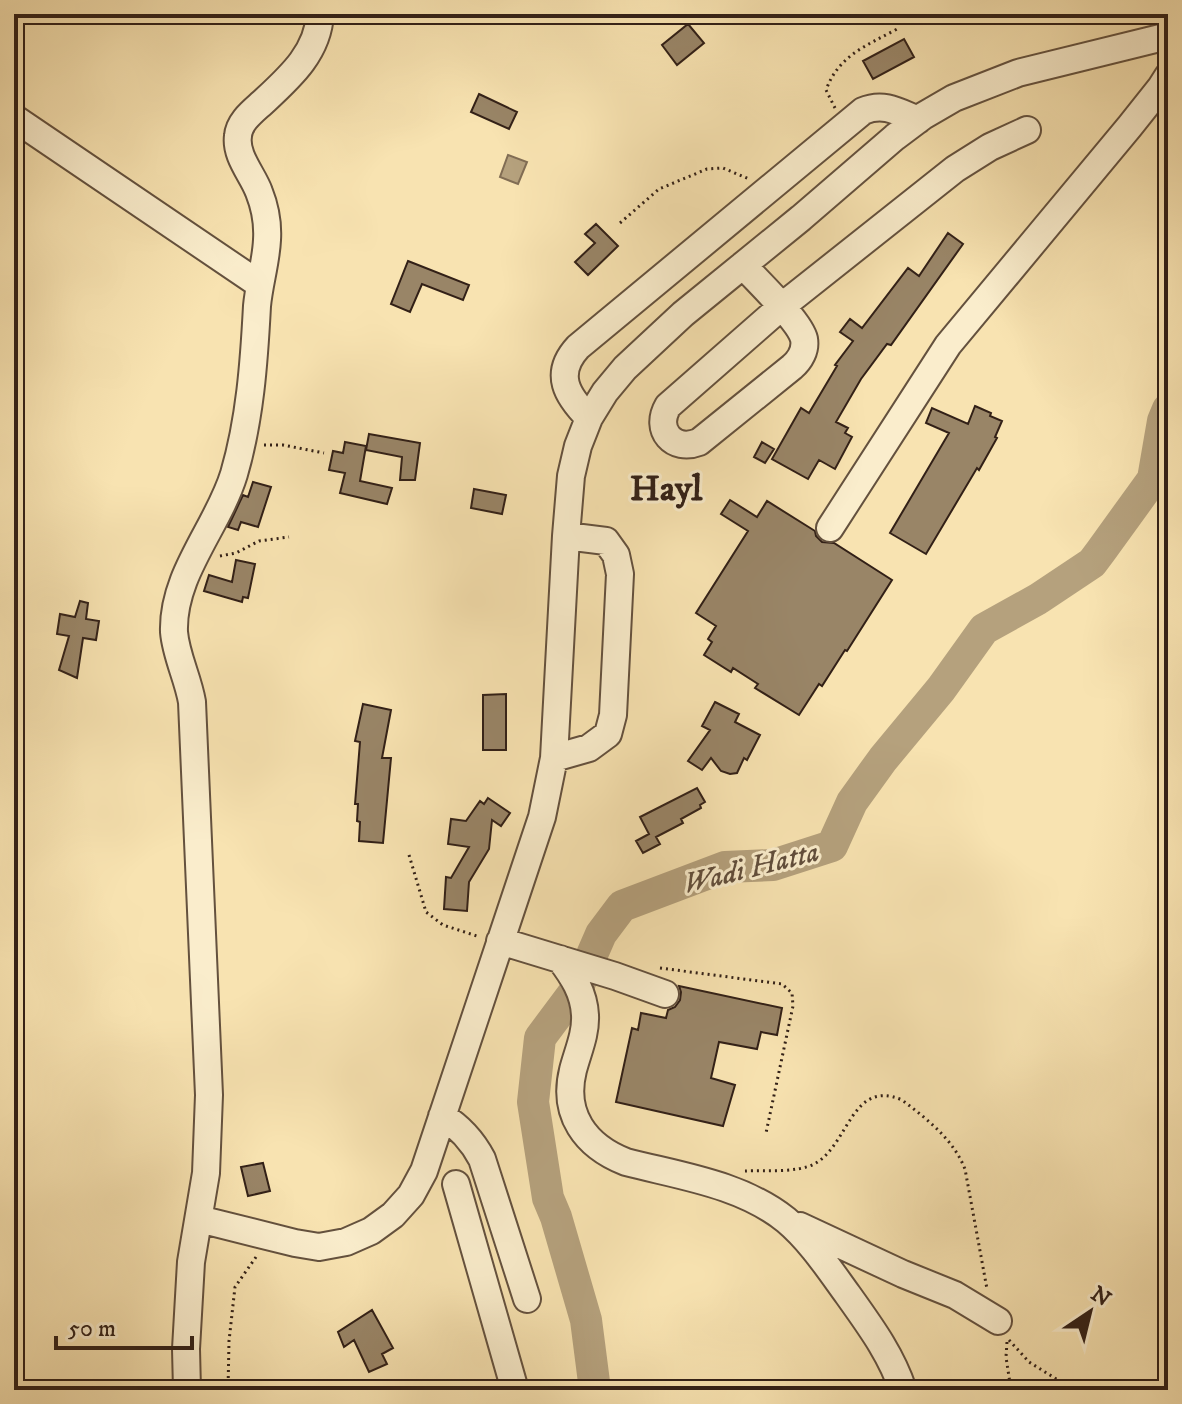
<svg xmlns="http://www.w3.org/2000/svg" width="1182" height="1404" font-family="'IM FELL DW Pica',serif">
  <rect width="100%" height="100%" fill="#f8e3b1"/>
  <filter id="stains"><feTurbulence type="fractalNoise" baseFrequency=".0025" numOctaves="4"/><feColorMatrix values="0 0 0 0 .2 0 0 0 0 .09 0 0 0 0 .02 0 0 0 .5 -.17"/></filter>
  <radialGradient id="worn" r=".72"><stop offset=".6" stop-color="#630" stop-opacity="0"/><stop offset="1" stop-color="#630" stop-opacity=".3"/></radialGradient>
  <path fill="#b5a17d" stroke="#816d54" stroke-width="2" d="M508,155L527,162L518,184L500,177Z"/>
  <g fill="none" stroke-linecap="round" stroke-linejoin="round">
    <path stroke="#b5a17d" stroke-width="32" d="M595,1390L586,1320L556,1217L548,1198L533,1102L540,1038L578,987L601,934L622,906L725,867L773,865L832,846L852,802L883,759L941,689L984,629L1038,599L1092,563L1101,551L1153,479L1163,421L1168,409"/>
  </g>
  <path fill="#998567" stroke="#322017" stroke-width="2" d="M688,24L704,43L677,65L662,45Z
    M904,39L914,57L873,79L863,61Z
    M479,94L517,112L509,129L471,112Z
    M596,224L618,246L588,275L575,262L595,243L585,234Z
    M948,233L963,244L891,345L887,344L861,379L836,422L848,428L845,433L852,437L835,469L819,460L808,479L772,459L801,408L809,413L837,366L835,365L853,341L840,332L850,319L862,328L908,268L919,276Z
    M408,261L469,285L463,300L422,284L410,312L391,304Z
    M975,406L991,413L990,416L1002,421L995,437L997,438L979,470L977,468L926,554L890,533L949,433L926,423L932,408L968,424Z
    M369,434L420,443L415,480H400L402,457L366,450Z
    M345,442L366,446L360,481L392,488L387,504L340,493L345,473L329,470L333,451L343,453Z
    M762,442L774,449L765,463L754,457Z
    M253,482L271,487L258,527L241,522L238,530L228,527L243,495L248,497Z
    M474,489L506,495L502,514L471,508Z
    M730,500L757,517L767,501L815,531L816,536L822,542L834,543L892,580L847,651L845,650L822,686L819,684L799,715L755,688L758,684L733,668L731,672L704,655L712,642L708,639L716,626L696,613L748,531L721,514Z
    M236,560L255,564L248,598L243,597L242,602L204,591L209,575L232,582Z
    M80,601L88,603L86,619L99,621L96,640L83,638L77,678L59,670L69,636L57,634L60,614L75,617Z
    M506,694V750H483V695Z
    M715,702L739,714L735,722L760,735L747,760L744,758L737,773L730,774L721,771L711,758L702,770L688,761L710,730L702,726Z
    M363,704L391,710L382,758H391L383,843L359,841L360,822L357,821L358,804H355L360,742L355,741Z
    M697,788L705,802L700,805L701,808L681,819L683,823L656,837L660,844L643,853L636,841L649,834L640,817Z
    M488,798L510,813L501,826L492,820L489,849L469,882L467,911L444,909L446,877L451,878L469,847L448,844L451,819L466,821L480,801L484,804Z
    M679,986L782,1008L777,1035L761,1032L757,1049L719,1042L711,1078L735,1085L723,1126L616,1102L632,1028L638,1030L641,1013L666,1018L668,1010L675,1007L680,1000L681,992Z
    M263,1163L270,1191L248,1196L241,1167Z
    M372,1310L393,1348L382,1354L387,1364L369,1372L354,1340L344,1347L338,1332Z"/>
  <g fill="none" stroke-linecap="round" stroke-linejoin="round">
    <g stroke="#64513e" stroke-width="30">
      <path id="minor" d="M14,118L259,284
        M743,265C756,280 800,321 804,339C806,350 800,360 792,367L699,442C673,452 654,430 668,406L781,307L955,169L990,147L1027,130
        M589,418C567,396 553,374 578,347L863,111C884,102 899,112 918,120
        M830,528L948,345L1130,126L1161,87L1168,76
        M554,758L589,748L608,734L613,715L620,574L616,555L606,541L566,536
        M500,941L615,976L665,994
        M560,959C573,976 584,993 585,1015C586,1034 578,1051 573,1070C562,1114 585,1146 626,1162C680,1176 741,1184 786,1220C811,1241 829,1269 848,1295C870,1326 891,1354 903,1390
        M442,1116C460,1127 472,1140 482,1159L527,1299
        M456,1184L515,1390
        M199,1219L295,1243L319,1247L346,1242L371,1231L393,1215L411,1195L424,1171L542,817L554,758L566,536L571,476L578,446L589,418L605,392L625,368L683,314L801,218L895,137L923,116L954,98L1018,73L1168,36
        M800,1226L903,1274L955,1295L998,1321
        M187,1390L186,1349L191,1262L206,1173L209,1095L192,702C188,678 176,656 174,632C172,574 218,527 234,474C250,419 254,363 257,306C259,284 266,262 267,240C268,224 265,207 259,192C253,175 235,156 238,136C239,122 252,112 262,103C289,78 318,53 320,14"/>
    </g>
    <path stroke="#322017" stroke-width="3" stroke-dasharray="2 4" stroke-linecap="butt" d="M835,108L826,90C839,55 866,46 897,29
      M620,223L659,189L707,169L723,168L749,179
      M264,445H283L324,453
      M220,556L236,553L259,541L289,537
      M409,855L426,912L443,925L480,937
      M660,968L782,984L792,993L793,1006L766,1133
      M745,1171C765,1170 797,1173 814,1164C849,1146 851,1078 902,1100C927,1119 953,1139 965,1169L987,1289
      M1009,1340L1029,1362L1074,1390
      M1007,1342L1006,1357L1011,1390
      M228,1390L229,1341L235,1287L256,1257"/>
    <use href="#minor" stroke="#faedcc" stroke-width="26"/>
  </g>
  <g text-anchor="middle" stroke-width="6" stroke-linejoin="round" paint-order="stroke">
    <g font-size="30" font-style="italic" fill="#604d3b" stroke="#faedcc">
      <text transform="translate(751 867) rotate(-14)" y="10">Wadi Hatta</text>
    </g>
    <g font-size="36" font-weight="bold" fill="#322017" stroke="#faedcc">
      <text x="666" y="500">Hayl</text>
    </g>
  </g>
  <rect width="1182" height="1404" fill="none" stroke="#f8e3b1" stroke-width="48"/>
  <rect x="16" y="16" width="1150" height="1372" fill="none" stroke="#322017" stroke-width="4"/>
  <rect x="24" y="24" width="1134" height="1356" fill="none" stroke="#322017" stroke-width="2"/>
  <g transform="translate(1090 1312) rotate(35)" stroke="#faedcc" stroke-width="6" paint-order="stroke">
  <path d="M0-6L14 30L0 20L-14 30Z" fill="#322017"/>
  <text y="-12" font-size="22" font-weight="bold" text-anchor="middle" fill="#322017">N</text>
  </g>
  <path d="M56 1336v12h136v-12" fill="none" stroke="#322017" stroke-width="4"/>
  <text x="68" y="1336" font-size="24" fill="#322017" stroke="#faedcc" stroke-width="6" paint-order="stroke">50 m</text>
  <rect width="100%" height="100%" filter="url(#stains)"/>
  <rect width="100%" height="100%" fill="url(#worn)"/>
</svg>
